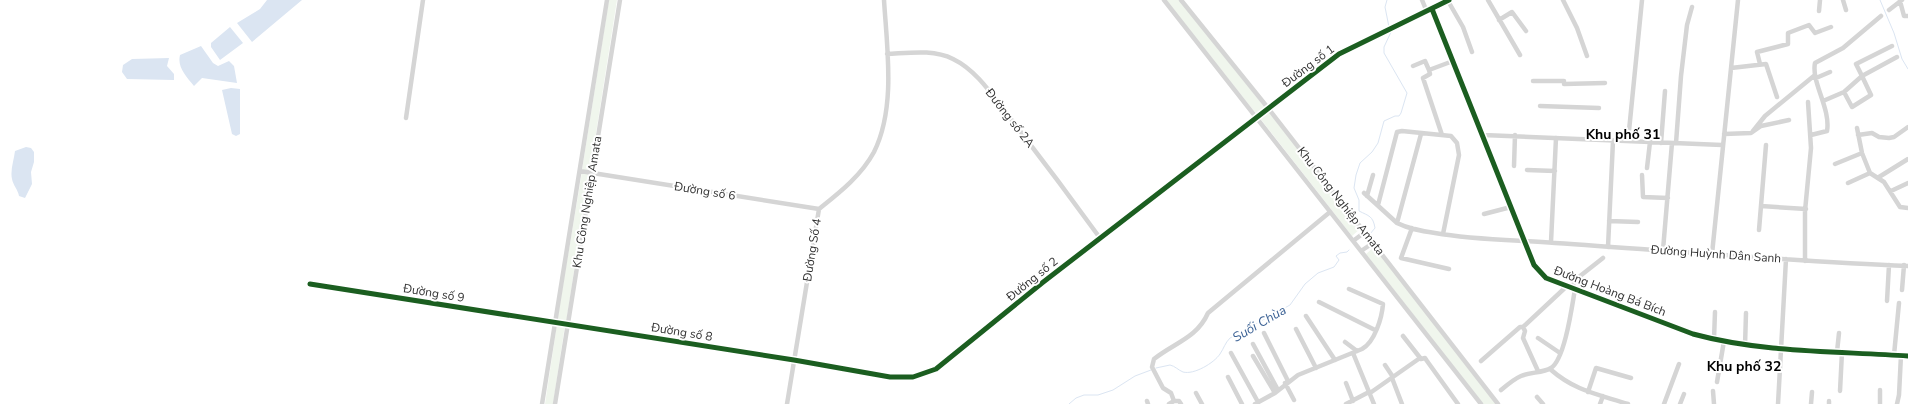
<svg xmlns="http://www.w3.org/2000/svg" width="1908" height="404" font-family="'Nunito Sans',sans-serif">
  <rect width="100%" height="100%" fill="#fff"/>
  <path fill="#f0f6ed" d="M609,0H617L590,171L582,170Z
    M1166,0H1179L1266,109L1258,116Z
    M1267,110L1360,229L1352,236L1259,117Z
    M582,172L589,174L566,323L557,321Z
    M1374,247L1496,404H1483L1366,254Z
    M557,324L565,325L553,404H545Z"/>
  <path fill="#dbe5f2" d="M267,0H302L252,42L237,23L260,9Z
    M230,27L243,43L220,60L211,47V43Z
    M201,46L213,63L218,66L229,61L234,66L237,83L202,78L194,86C186,76 177,67 180,55Z
    M169,58L167,66L174,74V80L127,79L122,72L123,65L132,59Z
    M231,88L240,89V134L236,136L232,134L222,90Z
    M26,147L31,148L34,152V162L31,172L32,184L25,198L19,196C18,190 13,185 12,179C10,170 14,160 15,151Z"/>
  <g fill="none" stroke-linecap="round" stroke-linejoin="round">
    <path stroke="#dbe5f2" stroke-width="1" d="M1387,0L1385,7L1389,27
      M1880,0L1894,33L1902,59L1908,69
      M1370,234L1375,228C1373,216 1369,216 1359,211V200L1354,188L1356,175L1360,163L1372,152L1378,143L1384,121L1395,116H1399L1401,113L1407,93L1384,53V47L1391,32
      M1156,368L1170,365C1175,366 1178,370 1183,372C1194,375 1214,363 1220,354C1224,348 1225,343 1230,338L1290,305L1305,284L1318,273L1334,267L1339,260L1336,256L1340,253L1347,252L1349,250
      M1069,404L1076,398L1084,395H1098L1113,390L1135,376L1151,370"/>
    <path stroke="#d5d5d5" stroke-width="4.5" d="M1164,0L1481,404
      M1181,0L1268,108L1498,404
      M1422,0L1427,12
      M1488,0L1520,55
      M1563,0L1577,28L1587,56
      M1843,0L1846,10
      M1448,1L1463,27L1472,52
      M1900,1L1904,16H1908
      M1432,9L1534,265L1546,278L1693,334C1763,353 1836,351 1908,356
      M1889,10L1902,0
      M1819,11L1820,0
      M1499,20L1512,12L1526,31
      M887,54C909,53 933,49 953,59C978,71 994,98 1010,118C1041,158 1071,198 1100,238
      M1760,64L1757,52L1788,44V33L1809,25L1815,33L1831,27
      M1413,66L1425,61L1429,70
      M1731,68L1766,64L1777,97
      M1816,78L1830,72
      M1533,81H1564
      M1564,84L1605,83
      M1844,92L1852,107L1871,95L1862,76L1897,57
      M1823,101L1844,92L1862,76L1856,64L1892,46
      M1540,106L1599,108
      M406,118L423,0
      M1857,128L1862,153L1870,173L1884,182L1900,207L1908,208
      M1753,131L1765,116L1815,75
      M1724,134L1751,133L1761,126L1789,120
      M1442,135L1423,78L1430,74L1429,70L1453,61
      M1483,135L1722,145
      M1811,135L1827,131C1831,109 1811,82 1815,63L1843,48L1881,16
      M1858,135L1872,133L1879,137L1889,138L1894,137L1908,127
      M1628,141L1642,0
      M1661,143L1665,91
      M1676,143L1681,76L1687,25L1692,7
      M1835,164L1862,153
      M1514,166L1515,135
      M1647,168L1650,142
      M1527,170L1555,171
      M580,171L819,209
      M1642,175L1643,197L1668,198
      M1879,177L1908,159
      M1848,183L1870,173
      M1891,191L1908,183
      M1364,193L1397,223C1409,229 1422,231 1435,233C1475,240 1515,240 1555,243C1673,251 1790,261 1908,266
      M1367,196L1373,175
      M1378,205L1397,132L1402,131L1451,136L1457,143L1459,155L1443,234
      M1761,206L1806,209
      M1484,214L1511,207
      M1609,221L1638,222
      M1397,223L1421,134
      M1412,228L1401,258L1449,269
      M1759,230L1766,145
      M1353,241L1365,232
      M1551,242L1556,138
      M1608,247L1613,141
      M1663,250L1672,143
      M1361,251L1373,243
      M1712,254L1738,0
      M1805,261V211L1811,148L1808,102
      M310,284L794,360L890,377H913L936,369L1042,283L1339,54L1449,0
      M1572,288L1575,280L1603,258
      M1902,290L1904,265
      M1887,301L1889,265
      M1319,302L1375,330
      M1306,316L1335,360
      M1523,327L1525,331L1523,338L1538,371
      M1296,329L1316,368
      M1264,333L1288,381
      M1403,336L1421,359L1425,358L1427,361L1458,404
      M1538,338L1560,353
      M1714,339L1715,312
      M1345,342L1357,351
      M1253,344L1278,390
      M1745,346L1746,313
      M1837,352L1839,333
      M1231,353L1258,402
      M1353,353L1374,404
      M1894,355L1899,303
      M1253,356L1275,393
      M1481,361L1520,327H1523L1567,286
      M1385,365L1393,377
      M1550,369C1575,391 1597,394 1628,404
      M1228,377L1242,404
      M1392,378L1402,404
      M1717,382L1724,341
      M1285,383L1294,400
      M1346,383L1353,401
      M1501,390C1507,385 1514,379 1521,376C1530,372 1543,373 1551,368C1565,359 1572,306 1575,289
      M1713,391L1714,404
      M1840,391L1842,352
      M1588,392L1596,368L1631,378
      M1196,393L1202,404
      M1370,393L1420,358
      M1537,397L1543,404
      M1147,401L1148,404
      M542,404L607,0
      M555,404L620,0
      M787,404L819,209C839,193 861,176 874,152C896,108 887,48 884,0
      M1169,404L1174,401
      M1181,404L1179,401H1174L1171,393L1163,388L1152,367L1154,359C1174,343 1197,338 1208,313L1330,212
      M1255,404L1275,393L1298,375L1362,349C1375,342 1382,317 1383,304L1349,289
      M1346,404L1369,392
      M1600,404L1603,396
      M1664,404L1679,364
      M1680,404L1684,394
      M1778,404L1786,259
      M1811,404L1812,392
      M1829,404V401
      M1880,404V390
      M1897,404L1899,395L1901,355"/>
    <g stroke="#fff" stroke-width="8">
      <path id="cycleway" d="M1432,9L1534,265L1546,278L1693,334C1763,353 1836,351 1908,356
        M310,284L794,360L890,377H913L936,369L1042,283L1339,54L1449,0"/>
    </g>
    <use href="#cycleway" stroke="#1b5e20" stroke-width="5"/>
  </g>
  <g text-anchor="middle" stroke-width="4" stroke-linejoin="round" paint-order="stroke">
    <g font-size="12" fill="#313131" stroke="#fff">
      <text transform="translate(1308 66) rotate(-37)" y="4">Đường số 1</text>
      <text transform="translate(1010 118) rotate(52)" y="4">Đường số 2A</text>
      <text transform="translate(705 191) rotate(9)" y="4">Đường số 6</text>
      <text transform="translate(1341 201) rotate(52)" y="4">Khu Công Nghiệp Amata</text>
      <text transform="translate(587 202) rotate(-81)" y="4">Khu Công Nghiệp Amata</text>
      <text transform="translate(812 250) rotate(-81)" y="4">Đường Số 4</text>
      <text transform="translate(1716 254) rotate(4)" y="4">Đường Huỳnh Dân Sanh</text>
      <text transform="translate(1032 279) rotate(-39)" y="4">Đường số 2</text>
      <text transform="translate(1610 291) rotate(21)" y="4">Đường Hoàng Bá Bích</text>
      <text transform="translate(434 293) rotate(9)" y="4">Đường số 9</text>
      <text transform="translate(682 332) rotate(9)" y="4">Đường số 8</text>
    </g>
    <g font-size="13" font-style="italic" fill="#3c6295" stroke="#fff">
      <text transform="translate(1259 323) rotate(-30)" y="5">Suối Chùa</text>
    </g>
    <g font-size="14" font-weight="bold" fill="#000" stroke="#fff">
      <text x="1623" y="139">Khu phố 31</text>
      <text x="1744" y="371">Khu phố 32</text>
    </g>
  </g>
</svg>
